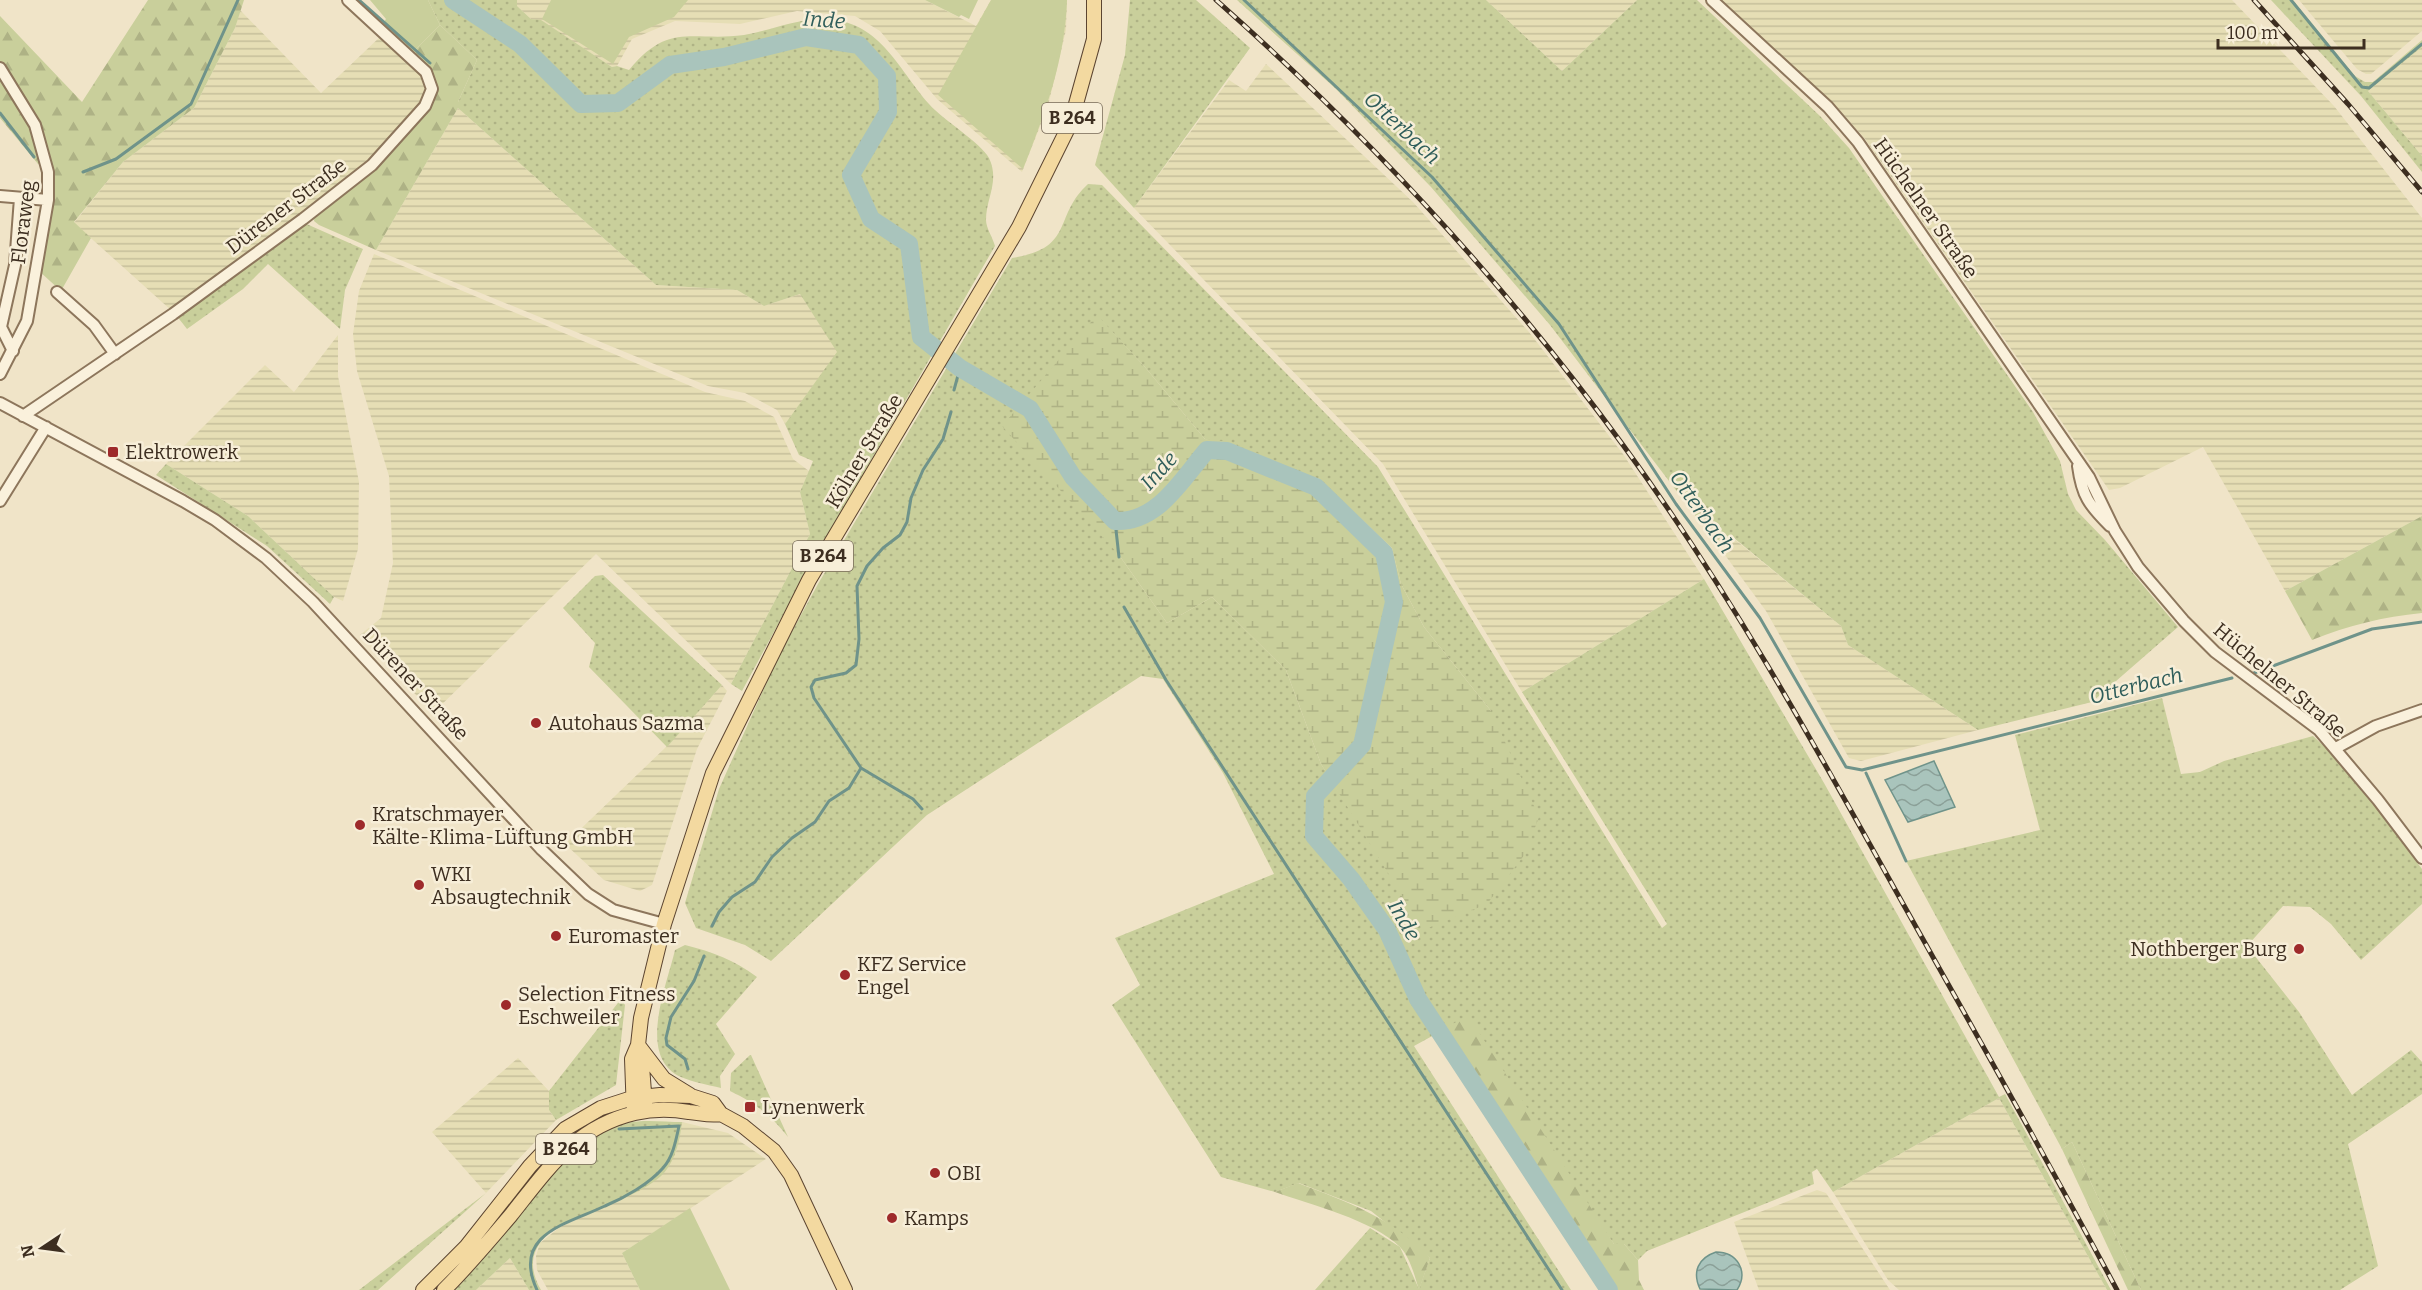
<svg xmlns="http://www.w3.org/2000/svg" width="2422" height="1290" font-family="Bitter,serif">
  <defs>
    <pattern id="farmland-rules" width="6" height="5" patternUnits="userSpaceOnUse" patternTransform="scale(1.5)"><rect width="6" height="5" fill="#e6deb5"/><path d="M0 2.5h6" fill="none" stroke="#c6bf9b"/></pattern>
    <pattern id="grass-dots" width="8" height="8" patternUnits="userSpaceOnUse" patternTransform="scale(1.5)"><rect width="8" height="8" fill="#c9cf9b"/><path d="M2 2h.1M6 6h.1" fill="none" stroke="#aeb285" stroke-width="1.8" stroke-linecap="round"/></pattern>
    <pattern id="forest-firs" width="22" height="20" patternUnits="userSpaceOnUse" patternTransform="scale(1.5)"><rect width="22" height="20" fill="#c9cf9b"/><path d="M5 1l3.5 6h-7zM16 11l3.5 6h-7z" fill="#aeb285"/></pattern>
    <pattern id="wetland-marsh" width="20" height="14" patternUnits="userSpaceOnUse" patternTransform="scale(1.5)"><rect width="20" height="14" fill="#c9cf9b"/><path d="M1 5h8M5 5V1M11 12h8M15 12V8" fill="none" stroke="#aeb285"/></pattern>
    <pattern id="water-waves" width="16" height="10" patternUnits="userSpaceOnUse" patternTransform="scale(1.5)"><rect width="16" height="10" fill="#a9c4bc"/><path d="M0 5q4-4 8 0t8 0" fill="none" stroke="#8ba098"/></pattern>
  </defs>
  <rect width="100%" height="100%" fill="#f0e4c8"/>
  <path fill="url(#farmland-rules)" d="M517,0H925L976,26L991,0H1067L1066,30L1048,106L1022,172L937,99L880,31L855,16L797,11L740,24L675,21L632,39L617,66L612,67L541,21L531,19L517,6Z
    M1486,0H1637L1562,71Z
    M1719,0H2232L2334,106L2422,218V516L2285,591L2203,447L2120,488L2109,490L1865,139L1833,103Z
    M2299,0H2422V31L2371,74H2366L2357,69Z
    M240,10L321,93L382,35L424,74L429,90L422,104L371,163L172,311L74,223L123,162L194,108L235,28Z
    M2422,47V156L2368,91Z
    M1266,64L1413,202L1529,332L1623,454L1704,579L1522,692L1383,464L1134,208L1229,80L1246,91Z
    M458,108L656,285L737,290L764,306L800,294L838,352L785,424L777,410L745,393L708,386L376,250Z
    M374,254L705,392L745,401L774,417L793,459L809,471L800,492L810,534L731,684L596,554L433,713L360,635L381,618L393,563L389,476L357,371L353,334L359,291Z
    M338,335V376L359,482L358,549L343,601L334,597L248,516L166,464L265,365L294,392Z
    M1733,538L1841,626L1848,645L1978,730L1861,761L1849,758L1766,611L1714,540Z
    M722,685L727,691L697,749L652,885L640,891L604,880L565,844L666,747Z
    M518,1058L549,1091V1110L556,1120L486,1193L432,1132Z
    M1999,1098L2107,1290H1899L1888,1280L1833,1192Z
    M682,1122L728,1133L766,1159L622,1253L640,1290H548L537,1270L536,1256L540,1243L560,1227L630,1195L676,1152Z
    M1817,1190L1826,1193L1890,1290H1759L1734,1222Z
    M510,1258L529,1290H476Z"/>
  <path fill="url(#grass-dots)" fill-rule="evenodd" d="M428,0H517V6L531,19L541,20L612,67L617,66L629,70C669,21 692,42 744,35C769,31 793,20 819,19C878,17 896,66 929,104C942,119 981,143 989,158C1000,181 986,198 986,220C986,228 993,238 995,246L804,576L742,691L731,684L810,534L800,492L813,461L799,455L785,424L837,352L800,294L764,306L737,290L656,285L458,108V102L477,60L440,25Z
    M1130,0H1196L1250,48L1134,208L1095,165L1125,55Z
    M1237,0H1486L1562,71L1637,0H1697L1820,116L1849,148L2033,412L2060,461L2068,494L2076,510L2105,540L2178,627L2092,702L1978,730L1848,645L1841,626L1734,538L1714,540L1550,325L1431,187L1336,89Z
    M2271,0H2293L2355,76L2365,82H2373L2422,40V47L2368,91L2422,156V172L2361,96Z
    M1088,184L1102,185L1378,467L1662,928L1667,924L1522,692L1704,579L1824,783L1999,1097L2005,1094L2111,1290H2107L1999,1098L1833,1192L1817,1169L1812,1172L1814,1184L1647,1251L1638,1260L1624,1244H1614L1456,1023L1414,1046L1571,1290H1315L1370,1228L1400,1247L1419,1289L1430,1258L1371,1211L1299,1183L1275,1192L1221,1177L1112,1005L1140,985L1115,938L1274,874L1223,773L1163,679L1141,676L927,815L771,961L745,945L696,928L685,903L719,789L778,657L818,584L1012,258C1076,248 1052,217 1088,184ZM1097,316L1144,366L1205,439L1319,479L1392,548L1401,584L1424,627L1491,711L1355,817L1321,764L1286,670L1212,597L1167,623L1119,555Z
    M302,222L363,249L345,290L340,329L268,264L243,289L187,329L176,315Z
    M166,464L248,516L334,597L330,604L267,546L156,475Z
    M603,575L722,685L667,747L589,667L595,643L563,608L595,576Z
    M2162,698L2181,774L2200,772L2224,761L2313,736L2327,749L2373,804L2422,869V904L2361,960L2331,924L2310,907L2283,906L2247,946L2299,1012L2352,1095L2411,1050L2422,1062V1094L2348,1144L2378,1266L2340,1290H2141L2072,1142L2062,1149L1906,861L2040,830L2015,735Z
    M685,945C713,952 734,960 757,977L716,1024L735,1054L720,1076L721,1088C708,1085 693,1082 681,1077C636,1057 667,985 675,950Z
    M621,999L625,1005L616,1085L556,1120L549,1110V1091Z
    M750,1055H751L788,1137C771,1115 755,1103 730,1091L731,1073Z
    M682,1122C680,1139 676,1159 664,1173C637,1202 556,1218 540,1243C529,1259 532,1274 541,1290H529L510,1258L476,1290H454C499,1243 564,1138 627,1123C644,1119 665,1122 682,1122Z
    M486,1193L378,1290H359Z"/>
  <path fill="url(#forest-firs)" d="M148,0H244L235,28L194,108L123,162L74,222L91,238L61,291L39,271L51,202L53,167L38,164L0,118V16L82,102Z
    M440,25L477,60L458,102V108L376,250L319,225L314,221L315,212L374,167L435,89L411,54Z
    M2422,516V613C2383,617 2349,625 2312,640L2285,591Z
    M1468,1015L1614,1244H1624L1638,1260L1639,1280L1644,1290H1618L1446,1028Z
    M2072,1142L2141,1290H2128L2062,1149Z
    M1298,1183C1350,1203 1391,1217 1430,1258L1419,1290C1415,1277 1410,1257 1400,1247C1373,1220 1311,1205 1275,1192Z"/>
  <path fill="url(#wetland-marsh)" d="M1097,315L1144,366L1205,439L1231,442L1319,479L1392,548L1401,584L1424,627L1491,711L1539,817L1525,854L1487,904L1423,930L1321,764L1286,670L1212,597L1167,623L1119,555L1002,426Z"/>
  <path fill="#c9cf9b" d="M370,0H428L440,25L411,54L380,27L386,19Z
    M551,0H688L674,17L629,37L613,64L542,19Z
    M925,0H978L969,19L961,15L959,17Z
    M991,0H1067C1065,60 1045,114 1023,169L938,95Z
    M690,1208L730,1290H640L622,1253Z"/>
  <path fill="url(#water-waves)" stroke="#6f938a" stroke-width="1.5" d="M1934,761L1955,807L1908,822L1885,780Z
    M1716,1252C1737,1252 1749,1271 1737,1290L1700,1289C1692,1272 1698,1258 1716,1252Z"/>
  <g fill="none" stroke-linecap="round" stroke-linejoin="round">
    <path stroke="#6f938a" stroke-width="3" d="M359,0L430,63
      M1244,0L1432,177L1559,324L1676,504L1760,618L1846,767L1862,770L2232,678
      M2291,0L2362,87L2369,88L2422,44
      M0,113L34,157
      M83,172L116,159L191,104L238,0
      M954,390L960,368
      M1115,521L1119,557
      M1124,607L1166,680L1562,1290
      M2254,673L2372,629L2422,622
      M861,768L913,799L922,809
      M1866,773L1906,861
      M712,926L719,912L732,897L755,882L772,857L792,838L815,822L829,801L849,788L861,768L814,698L811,687L815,680L846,673L856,665L859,639L857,586L867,566L883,548L900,535L907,522L911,498L923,470L943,439L951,412
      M688,1069L685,1059L667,1045L666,1038L671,1017L694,981L704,956
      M537,1290C511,1234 567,1224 605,1206C624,1198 649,1184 663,1168C673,1157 676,1140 679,1126L619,1129"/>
    <path stroke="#a9c4bc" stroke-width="18" d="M453,0L520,44L581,104L618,103L670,65L724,57L806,37L859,45L887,76L888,112L851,175L871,219L909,244L921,337L960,368L1030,409L1073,477L1115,521C1158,523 1182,479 1207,450L1227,451L1316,487L1384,553L1394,602L1362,745L1315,796L1314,836L1351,879L1387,930L1418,999L1609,1290"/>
    <g stroke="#8d765c" stroke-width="14">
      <path id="minor" d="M1712,0L1828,107L1858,142L2089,477L2115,531L2138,567L2184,621L2215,652L2319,730L2378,800L2422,858
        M0,68L35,125L48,172V200L27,321L0,374
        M0,196L48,200
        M57,292L94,325L115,354
        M13,351L1,327L15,265L20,198
        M0,403L183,501L215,520L266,558L313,602L542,850L588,894L613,910L664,924
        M23,416L173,314L303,219L372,165L425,106L432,89L426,72L348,0
        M2078,466C2082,496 2089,505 2110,526
        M0,501L46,427
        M2336,748L2376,726L2422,710"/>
    </g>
    <g stroke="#5b4430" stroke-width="16">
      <path id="major" d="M638,1045L664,1079L690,1095
        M641,1053L645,1105
        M634,1113L632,1059L638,1045L641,1018L664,924L713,773L809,580L1019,227L1071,122L1094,39V0
        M423,1290L466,1247L530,1166L565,1129L601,1108L632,1098L660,1095L691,1096L713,1103L721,1114L743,1126L774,1151L791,1175L845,1290
        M444,1290C468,1266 489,1241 511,1215C547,1170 575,1127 635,1113C652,1109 672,1109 689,1112C701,1113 709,1116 721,1114"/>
    </g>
    <use href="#minor" stroke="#faf1dc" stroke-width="10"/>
    <use href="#major" stroke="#f3d9a0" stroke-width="14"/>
    <g stroke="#3d2e20" stroke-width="5">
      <path id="rail" d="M1216,0C1367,134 1504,282 1623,445C1727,587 1812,740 1897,893C1971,1025 2046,1157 2117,1290
        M2254,0L2348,104L2422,192"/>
    </g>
    <use href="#rail" stroke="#f7eed8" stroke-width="3" stroke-dasharray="9" stroke-linecap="butt"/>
  </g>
  <g fill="#9e2a2b" stroke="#f7eed8" stroke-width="2">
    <rect x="107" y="446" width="12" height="12" rx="3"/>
    <circle cx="536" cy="723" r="6"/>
    <circle cx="360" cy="825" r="6"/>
    <circle cx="419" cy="885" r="6"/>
    <circle cx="556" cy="936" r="6"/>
    <circle cx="2299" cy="949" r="6"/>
    <circle cx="845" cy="975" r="6"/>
    <circle cx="506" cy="1005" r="6"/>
    <rect x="744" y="1101" width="12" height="12" rx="3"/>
    <circle cx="935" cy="1173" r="6"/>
    <circle cx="892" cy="1218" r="6"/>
  </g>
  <g text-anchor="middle" stroke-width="5" stroke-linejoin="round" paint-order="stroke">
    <g fill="#f7eed8" stroke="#756857" stroke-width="1.5">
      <rect x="1042" y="103" width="60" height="30" rx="4.5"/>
      <rect x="793" y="541" width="60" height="30" rx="4.5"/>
      <rect x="536" y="1134" width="60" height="30" rx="4.5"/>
    </g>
    <g font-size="18" font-weight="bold" fill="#3d2e20">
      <text x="1072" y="124">B 264</text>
      <text x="823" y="562">B 264</text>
      <text x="566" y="1155">B 264</text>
    </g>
    <g font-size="20" fill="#3d2e20" stroke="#f7eed8">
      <text transform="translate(286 206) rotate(-37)" y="7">Dürener Straße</text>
      <text transform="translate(1926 208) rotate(55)" y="7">Hüchelner Straße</text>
      <text transform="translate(23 222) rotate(-83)" y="7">Floraweg</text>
      <text transform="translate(864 451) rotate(-59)" y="7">Kölner Straße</text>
      <text transform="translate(2280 680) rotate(40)" y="7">Hüchelner Straße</text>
      <text transform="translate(416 684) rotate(47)" y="7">Dürener Straße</text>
    </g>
    <g font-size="20" fill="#3d2e20" stroke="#f7eed8" text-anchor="start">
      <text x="125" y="459">Elektrowerk</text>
      <text x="548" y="730">Autohaus Sazma</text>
      <text x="372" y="821">Kratschmayer<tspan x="372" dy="23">Kälte-Klima-Lüftung GmbH</tspan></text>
      <text x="431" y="881">WKI<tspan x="431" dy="23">Absaugtechnik</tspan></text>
      <text x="568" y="943">Euromaster</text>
      <text x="2287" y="956" text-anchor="end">Nothberger Burg</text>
      <text x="857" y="971">KFZ Service<tspan x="857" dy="23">Engel</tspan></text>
      <text x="518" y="1001">Selection Fitness<tspan x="518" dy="23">Eschweiler</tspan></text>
      <text x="762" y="1114">Lynenwerk</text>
      <text x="947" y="1180">OBI</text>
      <text x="904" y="1225">Kamps</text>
    </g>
    <g font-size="21" font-style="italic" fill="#2f5d5a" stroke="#f7eed8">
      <text transform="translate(824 20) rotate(4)" y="7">Inde</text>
      <text transform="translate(1402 128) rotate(43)" y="7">Otterbach</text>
      <text transform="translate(1159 471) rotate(-48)" y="7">Inde</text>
      <text transform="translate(1702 512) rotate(55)" y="7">Otterbach</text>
      <text transform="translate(2136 686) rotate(-14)" y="7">Otterbach</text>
      <text transform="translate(1404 920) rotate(60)" y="7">Inde</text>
    </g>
  </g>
  <g transform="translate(42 1248) rotate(257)" stroke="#f7eed8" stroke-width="4.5" paint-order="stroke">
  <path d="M0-4.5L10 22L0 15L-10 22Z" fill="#3d2e20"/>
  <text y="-9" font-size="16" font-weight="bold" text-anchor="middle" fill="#3d2e20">N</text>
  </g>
  <path d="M2218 39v9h146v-9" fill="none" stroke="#3d2e20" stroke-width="3"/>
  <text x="2227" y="39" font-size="18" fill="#3d2e20" stroke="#f7eed8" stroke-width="4.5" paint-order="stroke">100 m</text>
</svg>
